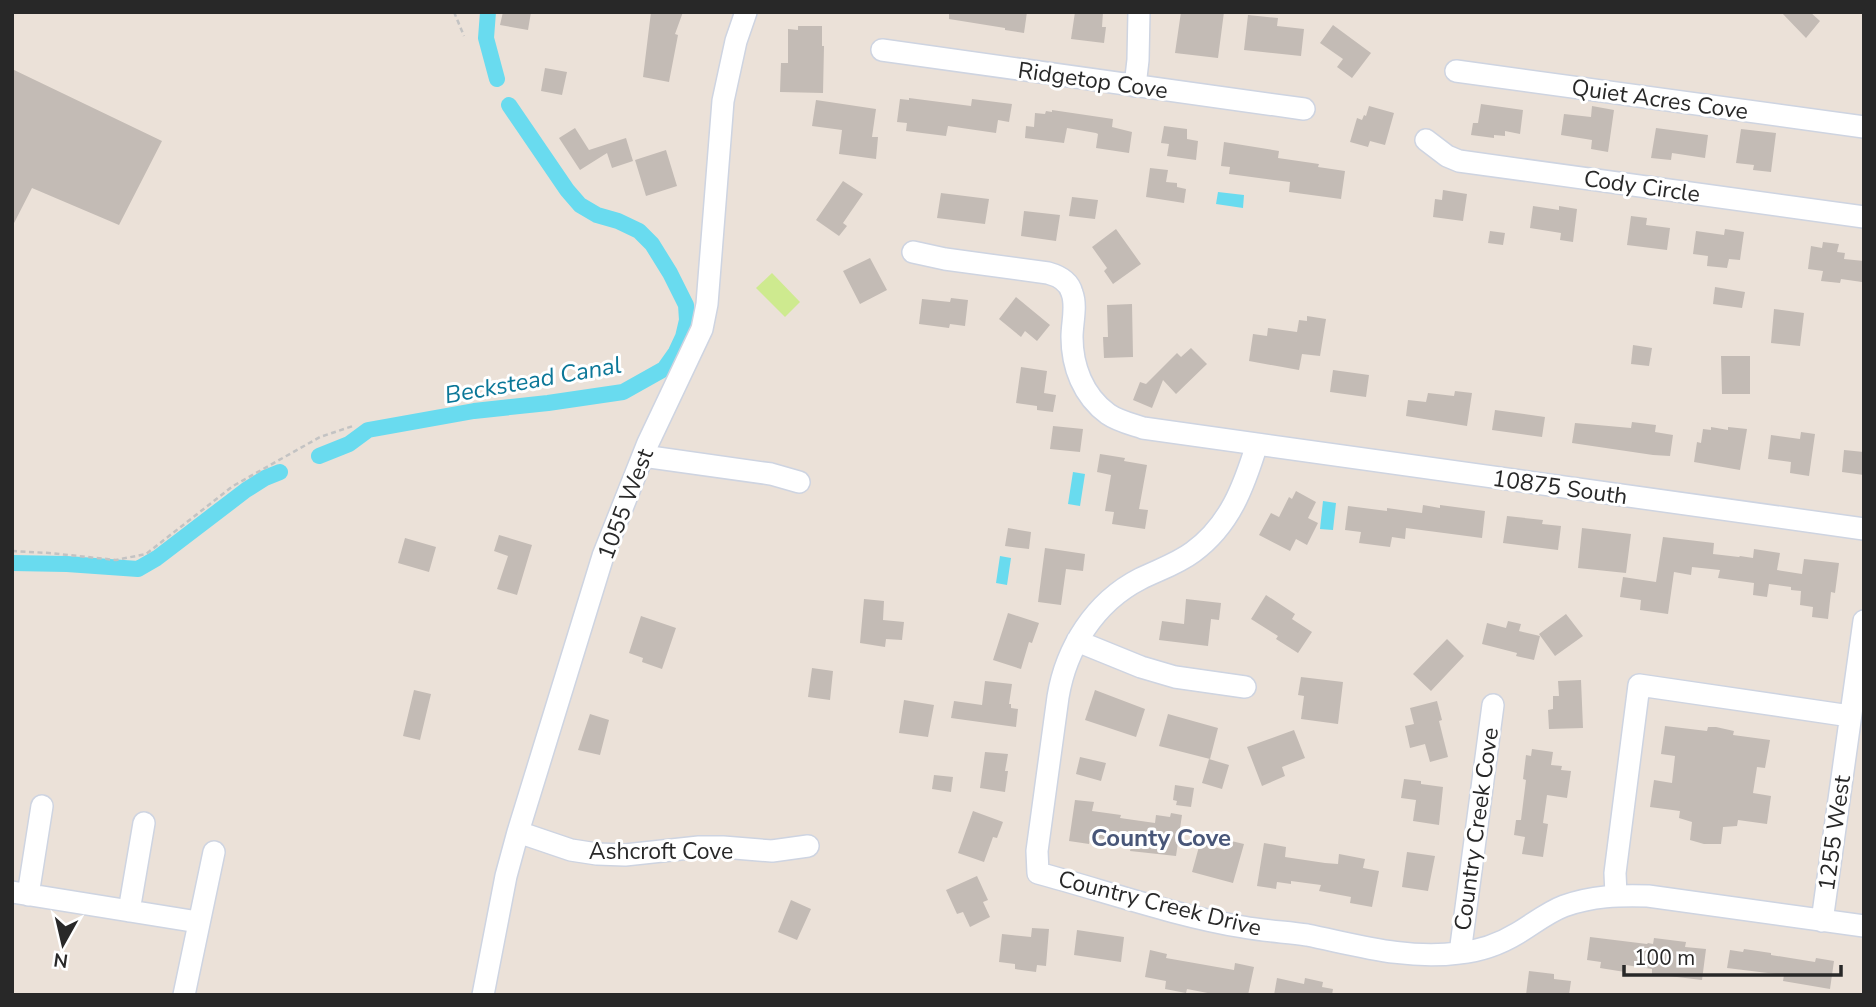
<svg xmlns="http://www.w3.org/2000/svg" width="1876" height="1007" font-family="'Nunito Sans',sans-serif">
  <rect width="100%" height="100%" fill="#ebe1d8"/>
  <path fill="#ceea8f" d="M772,273L800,302L785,317L756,288Z"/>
  <path fill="#69dbef" d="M1218,192L1244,195L1243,208L1216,204Z
    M1073,472L1085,474L1080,506L1068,504Z
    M1323,501L1336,503L1333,530L1320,529Z
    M1000,556L1011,558L1007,585L996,583Z"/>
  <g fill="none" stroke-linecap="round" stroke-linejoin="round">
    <path stroke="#69dbef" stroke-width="16" d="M488,12L486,38L497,79
      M319,456L349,444L368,430L474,411L548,403L623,392L664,369L676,352L683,337L687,320L686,305L670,273L652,244L639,231L618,221L597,215L580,205L567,190L509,105
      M12,563L67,564L138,569L157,558L246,490L265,478L280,472"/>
  </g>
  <path fill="#c3bbb5" d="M503,12H531L528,30L500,25Z
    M651,12H683L675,34L678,35L669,82L643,77Z
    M949,12H1027L1024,33L1005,30V28L949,19Z
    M1075,12H1103L1102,27H1106L1104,43L1071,39Z
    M1181,12H1224L1218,58L1175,53Z
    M1781,12H1810L1820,21L1806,38Z
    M1248,15L1278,18L1277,26L1304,29L1301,56L1244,50Z
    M1333,25L1371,53L1352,78L1337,67L1343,59L1320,43Z
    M798,26H822V46H824L823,93L780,92L781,63H788V29L798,30Z
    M545,68L567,72L562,95L541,91Z
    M12,69L162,141L119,225L32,188L12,227Z
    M909,98L971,106L972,99L1012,104L1009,122L998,120L996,133L948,126L946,136L906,131L907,123L897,122L900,99L909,100Z
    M816,100L876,109L872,137H878L876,159L839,154L842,130L812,126Z
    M1481,104L1523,110L1520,134L1505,131V136L1494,135V138L1471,135L1473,123H1478Z
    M1369,106L1394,113L1385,145L1370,141L1368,147L1350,142L1357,118L1362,120L1364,115L1366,116Z
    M1592,106L1614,110L1608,152L1591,149L1592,140L1561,135L1564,114L1591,117Z
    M1052,110L1113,119L1112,127L1132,132L1129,153L1096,148L1098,134L1096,133L1067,128L1064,143L1025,138L1026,126L1034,127L1035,113L1045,114L1046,111L1052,112Z
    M1164,126L1187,129V139L1198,141L1196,160L1167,156L1169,144L1161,143Z
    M575,128L589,150L626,138L633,161L612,168L607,153L580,170L559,138Z
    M1656,128L1708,135L1705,158L1672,153L1671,160L1651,158Z
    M1741,129L1776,133L1771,172L1753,170L1754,165L1736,163Z
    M1224,142L1279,151L1278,158L1319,164L1318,167L1345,171L1341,199L1289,192L1290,182L1229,174L1230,167L1221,166Z
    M666,150L677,186L646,196L635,160Z
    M1150,168L1168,170L1166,182L1177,183V187L1186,189L1184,203L1146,197Z
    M843,181L863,194L843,223L847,226L839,236L816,220Z
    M1443,190L1467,194L1463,221L1433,217L1435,199L1442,200Z
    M941,193L989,199L985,224L937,218Z
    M1072,197L1098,200L1095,219L1069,216Z
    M1533,206L1559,210V206L1577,209L1573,242L1560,240L1561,233L1530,228Z
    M1024,211L1060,215L1056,241L1021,236Z
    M1631,216L1647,218L1646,225L1670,228L1667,250L1627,245Z
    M1116,229L1141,264L1113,284L1104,271L1107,268L1092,247Z
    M1725,229L1744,232L1740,260L1729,259L1727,268L1707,266L1708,256L1693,254L1696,231L1724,235Z
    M1490,231L1505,233L1503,245L1488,243Z
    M1823,242L1839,244L1837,252L1845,253L1844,259L1864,261L1862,282L1841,279L1840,283L1821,281L1823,271L1808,269L1811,246L1822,248Z
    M870,258L887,290L860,304L843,271Z
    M1715,287L1745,292L1742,308L1713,304Z
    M1016,297L1050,325L1037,341L1025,331L1021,337L999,319Z
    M951,298L968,300L965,326L950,324L949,328L919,324L922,299L950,302Z
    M1132,304L1133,357L1104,358L1103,337H1108L1107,305Z
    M1774,309L1804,313L1800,346L1771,343Z
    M1307,316L1326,319L1320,356L1302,354L1299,370L1249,361L1253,334L1267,336L1268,328L1297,332L1299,320L1307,321Z
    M1633,345L1652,348L1649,366L1631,364Z
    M1191,348L1207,364L1176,394L1163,380L1152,408L1133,400L1140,382L1146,384L1177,353L1181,357Z
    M1721,356H1750V394H1722Z
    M1021,367L1047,371L1044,393L1056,395L1053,412L1037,410V406L1016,403Z
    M1333,370L1369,375L1366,397L1330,392Z
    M1455,391L1472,393L1467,426L1406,416L1408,400L1426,402L1428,393L1454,396Z
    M1495,410L1545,417L1542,437L1492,430Z
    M1632,422L1656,425L1655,432L1673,435L1670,456L1653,455L1572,443L1575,423L1631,428Z
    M1053,426L1083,429L1080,452L1050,449Z
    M1711,427L1728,430V427L1747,429L1740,470L1694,462L1697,442L1701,443L1703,429L1711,430Z
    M1801,432L1815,434L1809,476L1790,473L1791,462L1768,459L1771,435L1800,439Z
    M1844,450L1864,452V475L1842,472Z
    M1100,454L1125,458L1124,461L1147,465L1139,509L1148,510L1145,529L1112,524L1114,512L1105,511L1111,475L1097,472Z
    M1296,491L1316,502L1308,518L1318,523L1307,545L1296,539L1290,551L1259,535L1271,513L1279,517L1289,497L1292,499Z
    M1423,505L1440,508V505L1485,511L1482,538L1406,528L1405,539L1392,537L1390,547L1359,543L1361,532L1345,530L1348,506L1387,511V508L1422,513Z
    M1507,516L1543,520L1542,524L1561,526L1558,550L1503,543Z
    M1008,528L1031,532L1029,549L1005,546Z
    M1582,528L1631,534L1626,573L1578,568Z
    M499,535L532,545L517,595L497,589L508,556L494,551Z
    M1663,537L1714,543L1713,554L1739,557L1740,556L1753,558L1754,549L1780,553L1777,570L1802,574L1804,559L1839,563L1835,593L1831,592L1828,619L1812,617L1813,607L1800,605L1801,591L1791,590V587L1769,584L1767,597L1753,595L1754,583L1718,578L1720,570L1692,567L1691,575L1674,572L1668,614L1640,610L1641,600L1620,597L1623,577L1656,582Z
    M405,538L436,547L429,572L398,563Z
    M1045,548L1085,554L1083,571L1066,569L1061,605L1038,602Z
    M1266,595L1295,614L1292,619L1312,632L1298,653L1276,639L1278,636L1251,619Z
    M864,599L884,601L883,620L904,622L902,640L886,639L885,647L860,643Z
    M1186,599L1221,603L1219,620L1211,619L1208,646L1159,640L1162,621L1184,624Z
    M1008,613L1039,623L1032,643L1029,642L1021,669L993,660Z
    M1566,614L1583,636L1555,656L1539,634Z
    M641,616L676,628L662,669L642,662L643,658L629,653Z
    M1508,621L1521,624L1519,631L1540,636L1534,660L1516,656L1517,653L1482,644L1487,623L1506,628Z
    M1447,639L1464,656L1431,691L1413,674Z
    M812,668L833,671L830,700L808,697Z
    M1301,677L1343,682L1338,724L1301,719L1304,696L1298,695Z
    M1581,680L1583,728L1549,729L1548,710L1553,709V696H1559L1558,681Z
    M985,681L1012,684L1009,704H1011V708L1018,709L1016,727L951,718L954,701L982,705Z
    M414,690L431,694L420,740L403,736Z
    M1095,690L1145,709L1136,737L1085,720Z
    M904,700L934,705L928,737L899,733Z
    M1437,701L1442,720L1439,721L1448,757L1430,762L1425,744L1410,748L1405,726L1414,724L1410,708Z
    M590,714L609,720L600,755L578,750Z
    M1168,714L1218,728L1210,759L1159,746Z
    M1665,726L1707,731L1708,727H1716L1734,731L1733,735L1770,740L1765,768L1757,767L1753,793L1771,796L1767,824L1738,820L1737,826L1723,827L1721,844H1704L1690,840L1692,822L1679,818L1680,811L1650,807L1654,780L1672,783L1675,756L1661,754Z
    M1294,730L1305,758L1282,767L1285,776L1262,786L1247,747Z
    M1532,749L1553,752L1551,765L1562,766L1561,770L1571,771L1567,798L1547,795L1543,823L1548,824L1543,857L1522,854L1525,837L1514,835L1516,820H1521L1526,780L1523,779L1526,755L1531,756Z
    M985,752L1008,754L1005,771H1008L1005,792L980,788Z
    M1080,757L1106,763L1101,781L1076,774Z
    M1209,759L1229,765L1222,789L1202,783Z
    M934,775L953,777L951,792L932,789Z
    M1404,779L1421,781V784L1443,787L1439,825L1413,821L1416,800L1401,798Z
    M1175,785L1194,788L1191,807L1176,805L1177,801L1173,800Z
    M1075,800L1094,802L1092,811L1121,815L1120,818L1155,823L1156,815L1170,817L1171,813L1182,815L1176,856L1130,851L1132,843L1090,837L1089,844L1069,841Z
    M973,811L1003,822L997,838L993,837L984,862L958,853Z
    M1227,840L1244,844L1233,883L1192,872L1200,843L1225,850Z
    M1264,843L1286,847L1285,857L1325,863L1338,864L1339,854L1365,859L1363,868L1379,871L1372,907L1350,903L1351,897L1319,891L1321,885L1291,881V884L1277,882L1276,889L1257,886Z
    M1407,852L1435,856L1428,891L1402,887Z
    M977,876L988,900L983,902L990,917L970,927L963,912L957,914L946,890Z
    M791,900L811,909L797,940L778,932Z
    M1032,928L1049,929L1046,966L1037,965L1036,972L1015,969V964L999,962L1002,934L1031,937Z
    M1077,930L1124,937L1121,962L1074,955Z
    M1590,937L1647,944L1648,943L1653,944L1654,938L1686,942L1685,947L1706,949L1702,980L1652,974V969L1626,965L1625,972L1600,968L1601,962L1587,960Z
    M1744,949L1771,953V955L1815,962L1816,958L1834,961L1830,989L1783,981L1784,975L1727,968L1730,950L1743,952Z
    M1150,950L1167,954L1166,958L1234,970L1235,963L1254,967L1248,995H1218L1187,989L1186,993L1165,989L1166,981L1145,977Z
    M1529,971L1554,974V979L1571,981L1569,995H1526Z
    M1277,978L1304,984L1305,978L1323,982L1322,987L1333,989L1332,995H1274Z"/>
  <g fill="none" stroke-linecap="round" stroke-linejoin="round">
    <g stroke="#ced4e1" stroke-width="24">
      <path id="minor" d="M882,50L1304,109
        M1456,71L1864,127
        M1135,86L1138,60L1139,12
        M1426,140L1447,156L1459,161L1864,217
        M913,252L945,259L1048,273C1059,276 1069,281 1072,293C1077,306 1072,323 1072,337C1072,366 1083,396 1108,414C1118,421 1131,424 1143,428L1864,529
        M1257,444C1244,486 1230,525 1193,552C1177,564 1158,570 1140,579C1095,602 1066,648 1058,697L1037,851L1038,873C1105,891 1176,916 1243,927C1264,931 1286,932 1307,935C1357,945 1406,960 1459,953C1480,951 1500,944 1518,933C1533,924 1548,912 1564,906C1592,896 1619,895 1648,896L1864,926
        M643,456L771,474L799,482
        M1077,641L1141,667L1175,677L1245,687
        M518,832L571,850L597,854L625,855L699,847H723L772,851L808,846
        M12,892L198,922
        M28,895L42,806
        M1616,895L1615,873L1639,685L1850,716
        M129,911L144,823
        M1822,921L1864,621
        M1460,953L1493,705
        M184,995L214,852
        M483,995L506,876L518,832L603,556L648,443L702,329L707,304L723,101L736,41L746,12"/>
    </g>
    <path stroke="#c3c3c3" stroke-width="2.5" stroke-dasharray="5 3.5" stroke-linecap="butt" d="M454,12L464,36
      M12,551L49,553L116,560L146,554L233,486L320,437L353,426"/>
    <use href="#minor" stroke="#fff" stroke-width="21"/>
  </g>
  <g text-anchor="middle" stroke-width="6" stroke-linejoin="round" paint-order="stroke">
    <g font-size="23" fill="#282828" stroke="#fff">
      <text transform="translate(1093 80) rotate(8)" y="8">Ridgetop Cove</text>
      <text transform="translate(1660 99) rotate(8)" y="8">Quiet Acres Cove</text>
      <text transform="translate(1642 186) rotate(8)" y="8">Cody Circle</text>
      <text transform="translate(1560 487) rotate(8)" y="8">10875 South</text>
      <text transform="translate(625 504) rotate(-69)" y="8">1055 West</text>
      <text transform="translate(1476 829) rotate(-82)" y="8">Country Creek Cove</text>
      <text transform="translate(1834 833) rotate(-82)" y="8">1255 West</text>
      <text x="661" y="859">Ashcroft Cove</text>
      <text transform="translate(1160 903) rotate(14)" y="8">Country Creek Drive</text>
    </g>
    <g font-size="24" font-style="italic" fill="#0b7798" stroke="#fff">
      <text transform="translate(533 380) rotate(-10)" y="8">Beckstead Canal</text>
    </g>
    <g font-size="24" font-weight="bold" fill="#485678" stroke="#fff">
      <text x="1161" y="846">County Cove</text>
    </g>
  </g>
  <rect width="1876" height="1007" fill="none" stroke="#282828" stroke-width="28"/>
  <g transform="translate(63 944) rotate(188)" stroke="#ffffff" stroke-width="5" paint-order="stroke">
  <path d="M0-5L12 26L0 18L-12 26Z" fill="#282828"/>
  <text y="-10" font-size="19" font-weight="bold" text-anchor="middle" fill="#282828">N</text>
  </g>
  <path d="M1624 965v10h217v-10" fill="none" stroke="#282828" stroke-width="3.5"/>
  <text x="1634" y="965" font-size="21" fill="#282828" stroke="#ffffff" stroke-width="5" paint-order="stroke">100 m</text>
</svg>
